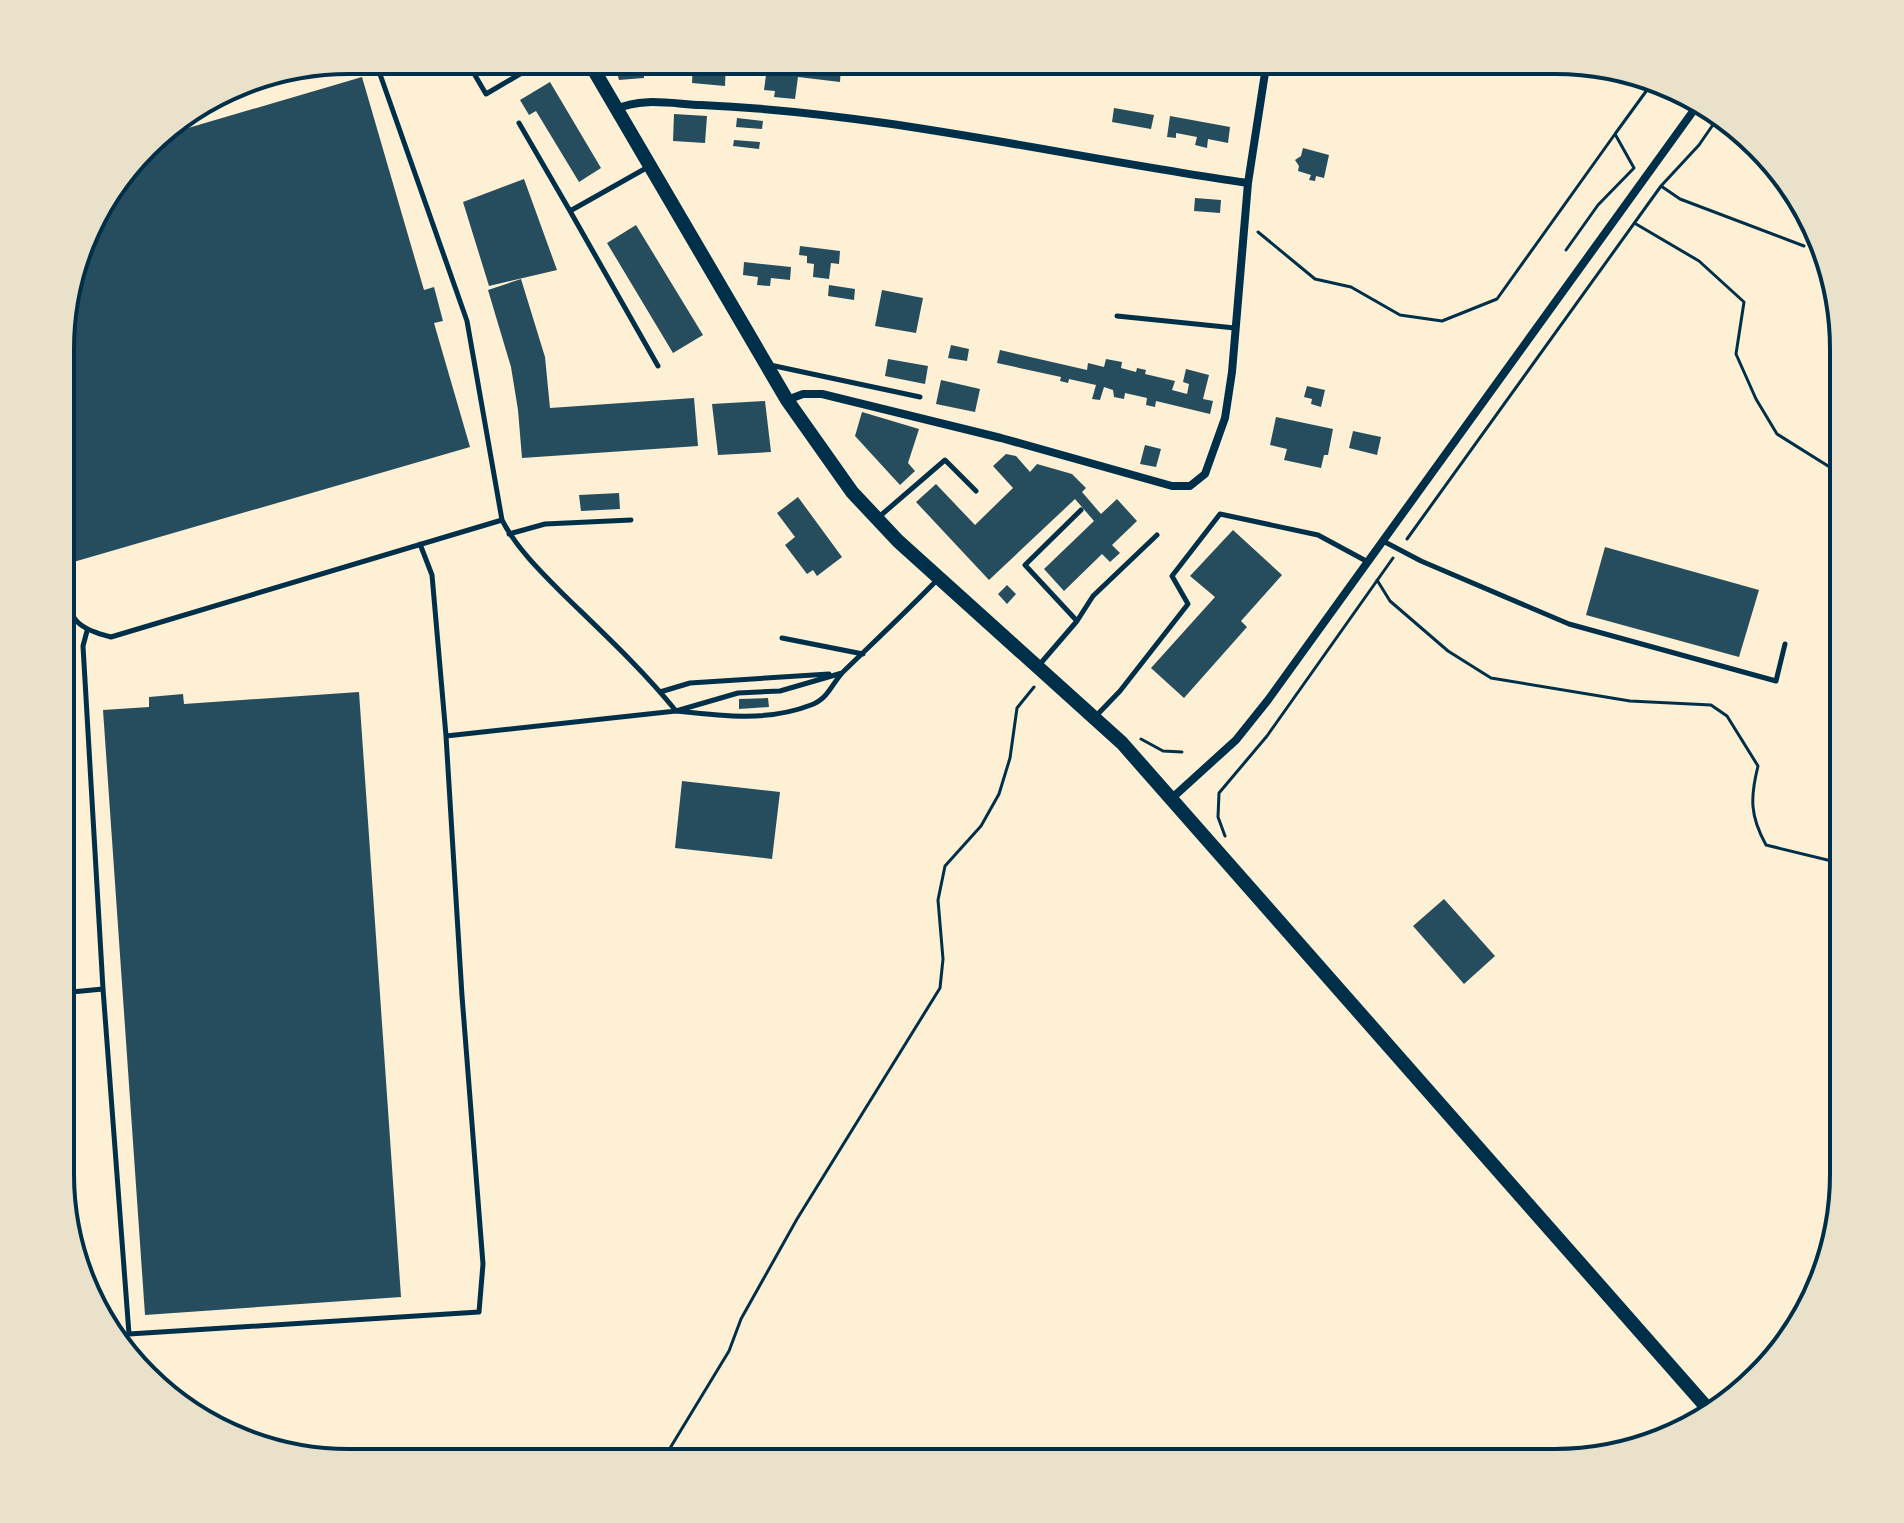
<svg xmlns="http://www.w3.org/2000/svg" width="1904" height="1523" font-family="Overpass,sans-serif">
  <rect width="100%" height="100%" fill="#fdf0d5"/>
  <path fill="#264d5e" d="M614,60H644V78L619,80Z
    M693,60H726L725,86L692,83Z
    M768,60H796L841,66L840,82L798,77L795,99L774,97L775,91L764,90Z
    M362,77L424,290L434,287L443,321L434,323L470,447L70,563L62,537L63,311L98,205L154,138Z
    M550,82L601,168L579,182L536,111L529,115L520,100Z
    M1114,108L1154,115L1151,129L1112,122Z
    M674,114L707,116L705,143L673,141Z
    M1170,116L1230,127L1228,143L1208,139L1207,148L1195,145L1197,137L1176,133V138L1167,137Z
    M737,118L763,121L762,129L736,127Z
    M734,140L760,142L759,149L733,146Z
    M1303,148L1329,155L1324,178L1316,176L1315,181L1309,180L1311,175L1298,171L1299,166L1295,160L1301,156Z
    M524,179L557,270L489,286L463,202Z
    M1195,198L1221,200L1220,213L1194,211Z
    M636,225L703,335L673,353L607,243Z
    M800,246L840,251L839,264L831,263L829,279L813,277L814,264L807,263V256L799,255Z
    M744,262L791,267L790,280L771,278L770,286L757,285L758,277L743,275Z
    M521,279L545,357L550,408L694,398L698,446L522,458L518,410L511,367L488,290Z
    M829,285L855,289L854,300L828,296Z
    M882,290L923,298L916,333L875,326Z
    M951,345L969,349L967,361L948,358Z
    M1000,350L1087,370L1088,363L1104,367L1106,359L1122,362L1121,368L1136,372L1137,368L1146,370L1145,374L1175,381L1172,390L1187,394L1189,384L1183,382L1186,369L1209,375L1203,399L1213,401L1210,414L1156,401L1155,407L1146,405L1147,398L1125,393L1124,399L1114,397L1113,390L1104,387L1100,400L1092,399L1096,385L1069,379L1068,383L1060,381L1061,377L997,363Z
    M888,359L928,366L925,384L885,376Z
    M941,380L980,389L975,412L936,404Z
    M1307,386L1325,390L1321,407L1311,404L1312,399L1304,397Z
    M765,401L771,452L718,455L712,404Z
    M862,412L919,429L908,463L915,471L900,485L855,436Z
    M1276,417L1333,429L1328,455H1324L1321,468L1284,460L1287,449L1270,445Z
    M1353,431L1381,437L1377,455L1349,448Z
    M1145,445L1161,449L1156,467L1140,464Z
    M1006,454L1016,456L1030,472L1037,464L1072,474L1086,488L1082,492L1101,514L1117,499L1137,521L1112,545L1120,553L1110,562L1102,554L1064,591L1044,569L1094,521L1075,499L989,580L916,502L936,484L975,525L1013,488L993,466Z
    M619,493L620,509L581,511L579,495Z
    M798,497L842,557L817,576L813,570L807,574L785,545L795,537L777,513Z
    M1233,530L1282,575L1241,621L1247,627L1184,698L1151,668L1215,597L1190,576Z
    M1605,547L1759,590L1739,657L1586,615Z
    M1007,585L1016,594L1007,604L998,594Z
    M359,692L401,1297L145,1315L103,710L149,707V697L183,694L184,704Z
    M768,698L769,707L739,709V699Z
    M682,781L780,792L772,859L675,848Z
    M1444,899L1495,956L1464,984L1413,926Z"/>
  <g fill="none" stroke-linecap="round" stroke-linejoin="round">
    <path stroke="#003049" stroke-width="3" d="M1661,186L1680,199L1804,246
      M1636,224L1699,261L1744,302L1736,354L1756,399L1777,434L1844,476
      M1258,232L1315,279L1351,287L1400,315L1442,321L1497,299L1615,134
      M1566,250L1598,205L1634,168L1615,134L1655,79
      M1407,539L1661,186L1699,145L1719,116
      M1377,580L1390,601L1448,651L1491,678L1630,701L1711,705L1727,716L1758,766C1750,798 1750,816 1766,845L1844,864
      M1141,739L1163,751L1182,752
      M1225,836L1218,817L1219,793L1267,736L1393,558
      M661,1463L729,1351L741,1319L797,1219L940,988L943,959L938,900L945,866L981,826L999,794L1010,758L1017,708L1034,687"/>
    <path stroke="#003049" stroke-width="5" d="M375,60L467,321L502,520C517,549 542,573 565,596C603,633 643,670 676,711C721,716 767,722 811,705C829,699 832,682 845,670C876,640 908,610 938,579
      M466,60L486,94L544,60
      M519,123L570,211
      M648,167L570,211L658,366
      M1817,234L1816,246L1822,256
      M1117,316L1235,328
      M770,365L920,397
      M880,516L945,460L976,491
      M509,534L545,524L631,520
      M1383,541L1421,561L1569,624L1776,681L1785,644
      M62,589C71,621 78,629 111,637L502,520
      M1077,621L1025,565L1081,510
      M782,638L863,654
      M1040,664L1077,621L1093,596L1157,535
      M660,692L690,683L829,674
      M1095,717L1120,691L1188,604L1172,576L1220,514L1318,535L1368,562
      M446,736L676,711L738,693L780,691L842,673
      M103,989L129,1334L479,1312L483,1264L462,996L446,736L432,575L420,544
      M61,993L103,989L83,646L87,631"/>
    <path stroke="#003049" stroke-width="8" d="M617,109C641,97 674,104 701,105C885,113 1066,157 1248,183
      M787,400L803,394H822L1001,438L1172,486H1190L1205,474L1225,418L1232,372L1248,183L1267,60
      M1171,799L1236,740L1268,700L1699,103"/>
    <path stroke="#003049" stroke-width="14" d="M588,60L787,400L852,492L898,541L1122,743L1709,1410"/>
  </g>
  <path d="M0 0H1904V1523H0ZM349 74H1555A275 275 0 0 1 1830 349V1174A275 275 0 0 1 1555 1449H349A275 275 0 0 1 74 1174V349A275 275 0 0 1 349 74Z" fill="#e9e1ca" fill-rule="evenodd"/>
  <path fill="none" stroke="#003049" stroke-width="4" d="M349 74H1555A275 275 0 0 1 1830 349V1174A275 275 0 0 1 1555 1449H349A275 275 0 0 1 74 1174V349A275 275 0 0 1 349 74Z"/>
</svg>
